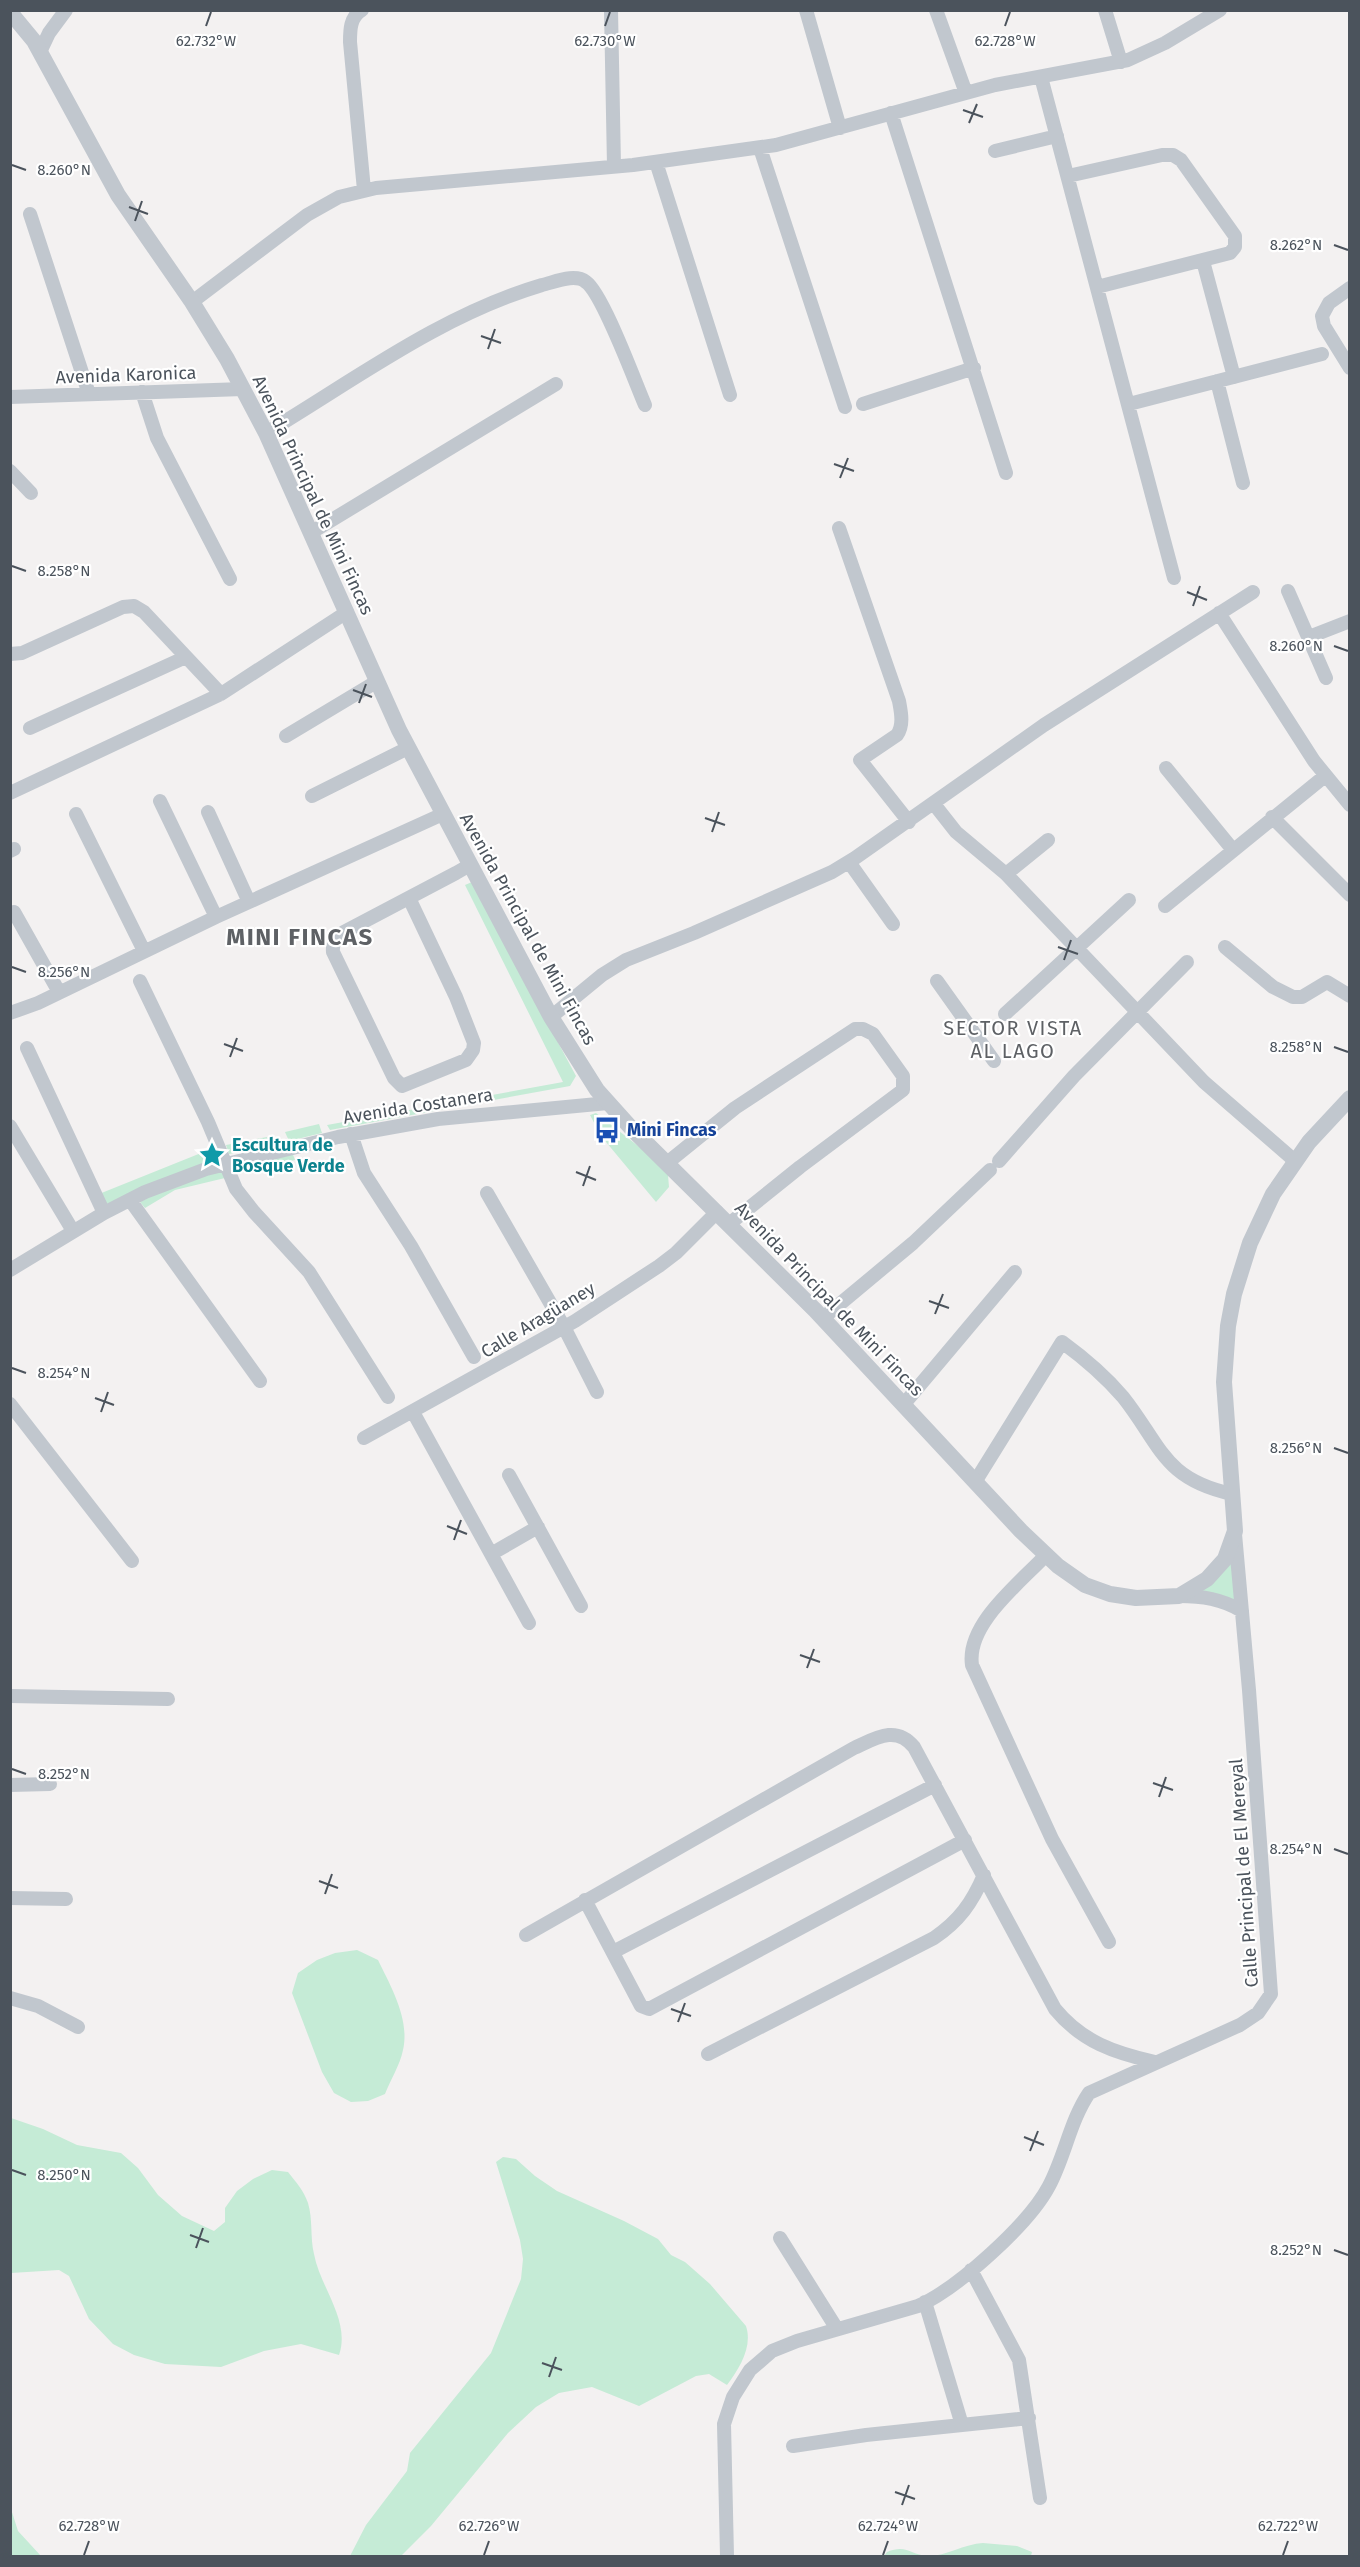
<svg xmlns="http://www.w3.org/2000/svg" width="1360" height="2567" font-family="'Fira Sans',sans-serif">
  <rect width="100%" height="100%" fill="#f3f1f1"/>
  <path fill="#c5ebd6" d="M472,882L576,1076L570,1086L330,1130L327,1125L563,1082L465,885Z
    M596,1113L642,1149L668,1175L669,1187L656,1202L601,1136L590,1115Z
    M319,1124L322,1133L289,1141L285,1132Z
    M267,1137L271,1146L229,1154L226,1145Z
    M216,1147L221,1158L105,1205L99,1194Z
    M292,1152L295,1160L233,1175L230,1168Z
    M221,1170L225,1178L175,1190L145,1208L140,1202L172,1185Z
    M1229,1551L1242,1611L1193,1588Z
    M357,1950L378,1960C391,1987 410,2019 403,2050C400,2065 390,2081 385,2094L368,2101L351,2102L334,2093L322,2072L292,1993L298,1973L317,1960L335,1953Z
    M11,2118L43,2129L77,2145L121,2153L138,2168L158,2195L182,2216L214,2231L225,2222V2208L237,2191L253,2179L272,2170L288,2172C296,2182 304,2191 308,2203C313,2219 310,2238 314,2254C320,2287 351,2321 339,2355L301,2344L264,2351L221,2367L165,2364L134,2355L113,2344L89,2319L69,2276L59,2270L11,2273Z
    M503,2157L516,2159L535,2176L557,2191L624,2221L658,2239L671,2255L685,2262L710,2284L746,2326C753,2347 739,2369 727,2385L709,2374L696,2376L639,2406L592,2387L559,2393L536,2407L508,2433L431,2526L401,2556H350L366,2525L407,2471L410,2453L491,2353L521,2279L523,2259L520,2240L496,2162Z
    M11,2509L18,2531L41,2556H11Z
    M983,2543L1017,2546L1032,2552L1031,2556H884L887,2552C907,2544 910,2555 928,2556C943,2557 964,2544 983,2543Z"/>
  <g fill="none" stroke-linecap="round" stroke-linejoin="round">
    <path stroke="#c1c7ce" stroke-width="14" d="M362,10C350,17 350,30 350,42L364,190
      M611,10L614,166
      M806,10L840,128
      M936,10L966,93
      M1105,10L1121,62
      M40,52L49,33L66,10
      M1041,77L1174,578
      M891,113L1006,473
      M760,148L845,407
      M995,151L1057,136
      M656,162L730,395
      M1068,176L1162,155H1173L1181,160L1235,236V247L1230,253L1097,287
      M30,214L89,394
      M1203,261L1234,377
      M1350,288L1329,303L1322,316L1324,326L1350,368
      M192,302L307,215L339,197L376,188L633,165L776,145L995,85L1128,60L1165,43L1220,10
      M1217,381L1243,483
      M142,392L157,438L230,579
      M10,397L243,389
      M863,404L974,368
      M1129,404L1322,354
      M266,433C356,379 441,315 542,285C555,282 575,273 586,282C603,294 635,382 645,405
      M10,471L31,493
      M839,528L899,701C901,712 904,725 897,735L860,760L909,822
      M312,532L556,384
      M1288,591L1326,678
      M1219,613L1314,761L1350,805
      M1309,637L1350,621
      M10,654L22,653L123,607L134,606L144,612L221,694
      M30,728L186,657
      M286,736L376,682
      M1166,768L1233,850
      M10,793L221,694L347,612
      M312,796L408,748
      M160,801L216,917
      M934,804L956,832L1006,874L1204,1082L1295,1161
      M208,812L249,902
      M76,814L144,951
      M1272,817L1350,895
      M10,851L14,849
      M849,862L893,924
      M1006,874L1048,840
      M409,898L456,997L474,1043L473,1050L466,1060L402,1086L394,1078L333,952C332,942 337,937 344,932L456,873L470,865
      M1165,906L1325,776
      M14,912L59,992
      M1225,947L1273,987L1293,997H1302L1327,982L1350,996
      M140,981L208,1122L236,1189L254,1212L309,1272L388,1397
      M937,981L994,1061
      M10,1013L38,1003L216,917L443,814
      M1005,1014L1129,900
      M551,1017L602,975L626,960L694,933L832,872L855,858L1044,725L1253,592
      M27,1048L104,1213
      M10,1126L73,1231
      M351,1134L364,1173L411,1246L474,1357
      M999,1161L1074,1076L1187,962
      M667,1163L735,1108L855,1029H863L873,1034L903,1076V1090L800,1167L729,1224
      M487,1193L564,1327L597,1392
      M130,1200L260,1381
      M10,1270L104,1213L145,1192L206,1169L338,1137L438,1119L608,1103
      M823,1318L913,1243L990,1170
      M10,1404L132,1561
      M904,1404L1015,1272
      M413,1412L529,1623
      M364,1438L575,1321L659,1266L676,1253L717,1212
      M509,1475L581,1606
      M975,1482L1062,1342C1084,1358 1105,1376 1123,1397C1161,1445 1163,1479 1232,1494
      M491,1554L538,1527
      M1046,1555C1020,1583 966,1624 972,1665L1052,1839L1109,1942
      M1179,1596C1202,1596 1222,1599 1242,1611
      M10,1696L168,1699
      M10,1785L50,1784
      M10,1898L66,1899
      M585,1900L641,2006L649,2009L965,1840
      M526,1935L854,1748C876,1738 896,1725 914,1747L1055,2009C1082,2042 1115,2053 1155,2062
      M613,1952L935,1785
      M10,1998L38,2006L78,2027
      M708,2054L934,1938C959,1921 972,1903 984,1875
      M780,2238L837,2329
      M971,2270L1019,2360L1040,2498
      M925,2302L962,2425
      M793,2446L866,2435L1029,2418
      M727,2556L724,2424L733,2397L750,2370L772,2351L797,2341L918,2306C957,2289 1029,2224 1049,2186C1065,2156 1070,2121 1089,2093L1240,2025L1258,2013L1271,1994L1249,1690L1235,1534"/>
    <path stroke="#c1c7ce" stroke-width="16" d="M10,12L34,41L118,195L192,302L227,359L266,433L399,730L551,1017L597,1090L632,1129L815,1310L1021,1531L1058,1566L1085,1585L1110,1594L1136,1598L1179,1596L1207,1579L1225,1559L1235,1531L1224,1382L1228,1326L1234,1294L1250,1243L1273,1194L1309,1142L1350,1098"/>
  </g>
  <path fill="none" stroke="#4b535c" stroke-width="2" d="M206,26L211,12M605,26L610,12M1005,26L1010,12M963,110L983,117M969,123L977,104M12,165L26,170M129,207L148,214M135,221L142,201M1334,245L1348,250M481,336L501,343M488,349L495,329M834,464L854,471M840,478L848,458M12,566L26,571M1187,592L1207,600M1193,606L1200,586M1334,646L1348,651M353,690L372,697M359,703L366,684M705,818L725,825M712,832L719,812M1058,947L1078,954M1064,960L1071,940M12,967L26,972M224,1044L243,1051M1334,1047L1348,1052M230,1057L237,1038M576,1172L596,1180M583,1186L590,1166M929,1301L949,1308M935,1314L943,1294M12,1368L26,1373M95,1398L114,1405M101,1412L108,1392M1334,1448L1348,1453M447,1526L467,1534M454,1540L461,1520M800,1655L820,1662M807,1668L814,1649M12,1769L26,1774M1153,1783L1173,1790M1159,1797L1166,1777M1334,1849L1348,1854M319,1881L338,1888M325,1894L332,1874M671,2009L691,2016M678,2022L685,2003M1024,2137L1044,2145M1030,2151L1038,2131M12,2170L26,2175M190,2235L209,2242M196,2248L203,2228M1334,2250L1348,2255M542,2363L562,2370M549,2377L556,2357M895,2492L915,2499M902,2505L909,2485M84,2555L89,2541M484,2555L489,2541M883,2555L888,2541M1283,2555L1288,2541"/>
  <defs>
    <g id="bus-bare" transform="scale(2.07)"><path d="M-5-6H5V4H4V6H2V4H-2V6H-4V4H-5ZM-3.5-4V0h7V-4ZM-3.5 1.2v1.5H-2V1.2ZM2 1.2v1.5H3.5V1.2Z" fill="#1a4fb4" stroke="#fff" stroke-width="2.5" paint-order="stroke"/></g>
    <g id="sight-bare" transform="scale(2.07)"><path d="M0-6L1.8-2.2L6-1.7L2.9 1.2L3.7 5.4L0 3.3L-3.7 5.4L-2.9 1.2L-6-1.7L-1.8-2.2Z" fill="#0f9aa8" stroke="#fff" stroke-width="2.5" paint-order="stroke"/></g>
  </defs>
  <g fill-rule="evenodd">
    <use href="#bus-bare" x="607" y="1130"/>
    <use href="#sight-bare" x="212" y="1155"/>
  </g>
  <g text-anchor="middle" stroke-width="4.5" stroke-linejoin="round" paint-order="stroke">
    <g font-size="18" fill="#4b535c" stroke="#fff">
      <text transform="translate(126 375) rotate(-2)" y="6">Avenida Karonica</text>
      <text transform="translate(313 495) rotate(65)" y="6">Avenida Principal de Mini Fincas</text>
      <text transform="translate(528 929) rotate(61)" y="6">Avenida Principal de Mini Fincas</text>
      <text transform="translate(418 1106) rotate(-9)" y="6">Avenida Costanera</text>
      <text transform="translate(829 1299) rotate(46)" y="6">Avenida Principal de Mini Fincas</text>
      <text transform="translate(538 1320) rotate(-31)" y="6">Calle Aragüaney</text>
      <text transform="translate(1244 1873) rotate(-94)" y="6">Calle Principal de El Mereyal</text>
    </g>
    <g font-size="18" font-weight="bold" fill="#164399" stroke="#fff" text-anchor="start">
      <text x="627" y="1136">Mini Fincas</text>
    </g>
    <g font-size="18" font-weight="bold" fill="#0d838f" stroke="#fff" text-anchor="start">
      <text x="232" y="1151">Escultura de<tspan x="232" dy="21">Bosque Verde</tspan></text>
    </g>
    <g font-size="20" letter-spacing="1.5" fill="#5e6165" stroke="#fff">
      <text x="1013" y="1035">SECTOR VISTA<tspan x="1013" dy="23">AL LAGO</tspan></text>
    </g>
    <g font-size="24" font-weight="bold" letter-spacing="1.5" fill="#5e6165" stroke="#fff">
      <text x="300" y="945">MINI FINCAS</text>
    </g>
  </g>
  <g font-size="15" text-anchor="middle" fill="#4b535c" stroke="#fff" stroke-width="4.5" stroke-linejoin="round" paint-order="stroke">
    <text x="206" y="46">62.732°W</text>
    <text x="605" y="46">62.730°W</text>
    <text x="1005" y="46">62.728°W</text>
    <text x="64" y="175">8.260°N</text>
    <text x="1296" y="250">8.262°N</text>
    <text x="64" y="576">8.258°N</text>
    <text x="1296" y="651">8.260°N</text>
    <text x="64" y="977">8.256°N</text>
    <text x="1296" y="1052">8.258°N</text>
    <text x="64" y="1378">8.254°N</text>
    <text x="1296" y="1453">8.256°N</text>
    <text x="64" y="1779">8.252°N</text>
    <text x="1296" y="1854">8.254°N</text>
    <text x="64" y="2180">8.250°N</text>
    <text x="1296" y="2255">8.252°N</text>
    <text x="89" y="2531">62.728°W</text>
    <text x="489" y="2531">62.726°W</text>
    <text x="888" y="2531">62.724°W</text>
    <text x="1288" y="2531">62.722°W</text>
  </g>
  <rect width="1360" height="2567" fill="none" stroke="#4b535c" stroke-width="24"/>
</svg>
